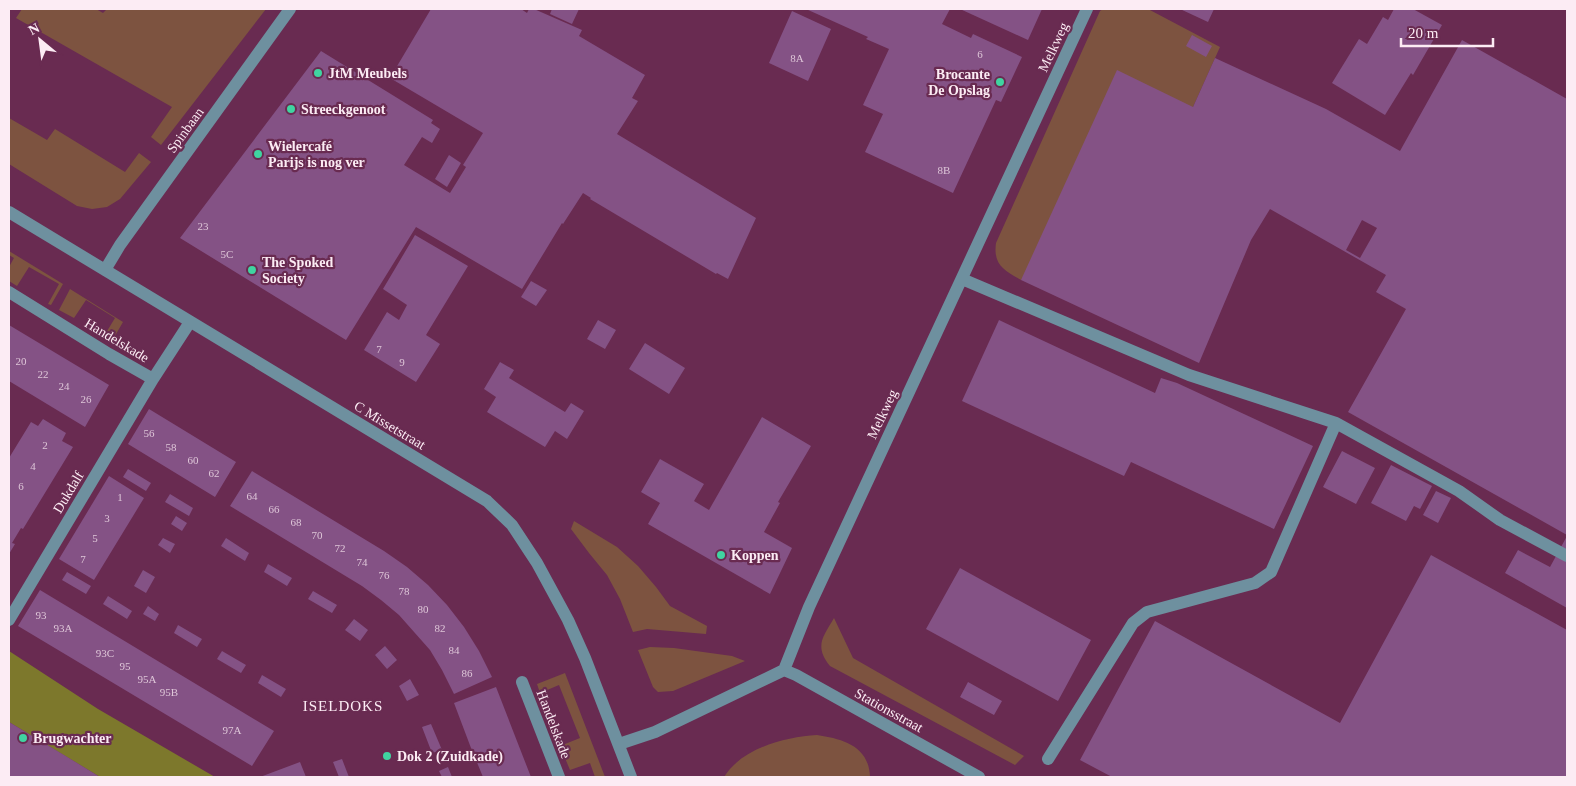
<svg xmlns="http://www.w3.org/2000/svg" width="1576" height="786" font-family="Georgia,serif">
  <rect width="100%" height="100%" fill="#692b51"/>
  <path fill="#7d5340" d="M22,9H96L103,13L107,9H266L161,145L151,137L172,107L16,18Z
    M1103,9H1148L1220,47L1193,107L1021,280C1004,270 993,265 996,243L1100,11Z
    M9,118L47,140L55,129L125,172L139,153L151,162L120,199L107,207L92,209L77,206L9,164Z
    M9,251L63,284L51,305L48,304L59,284L29,267L17,286L9,281V267L14,258L9,255Z
    M70,289L123,322L112,341L104,336L115,318L86,300L74,318L59,310Z
    M574,521L617,547L638,566L656,587L670,606L707,626L706,634L647,629L633,632L620,599L607,575L589,553L571,529Z
    M834,618L853,658L1024,756L1015,765L830,666C814,646 823,637 834,618Z
    M650,647L674,648L732,656L745,661L673,691L658,692L653,687L638,650Z
    M565,673L605,777H595L590,763L570,770L560,746L580,738L559,685L540,693L537,684Z
    M817,735C843,739 869,746 870,777H724C742,748 785,737 817,735Z"/>
  <path fill="#7d782c" d="M9,651L98,709L215,777H100L9,722Z"/>
  <path fill="#845285" fill-rule="evenodd" d="M431,9H521L527,13L529,9H534L582,30L579,36L645,75L632,98L638,101L617,134L756,218L728,279L717,273L716,274L590,199L591,198L583,193L563,224L562,223L522,289L416,227L346,340L180,238L321,51L433,120L431,123L440,129L432,143L422,137L404,165L450,193L466,167L463,165L483,133L390,78Z
    M552,9H579L572,24L550,14Z
    M806,9H950L942,24L971,38L973,34L1022,57L1001,102L996,100L953,193L865,152L883,114L863,105L889,49L866,39L868,37Z
    M960,9H1042L1028,40Z
    M1180,9H1214L1208,22Z
    M1394,9H1413L1442,25L1413,75L1411,73L1385,115L1332,83L1359,39L1367,44L1383,17L1388,20Z
    M792,11L831,29L808,81L769,63Z
    M1192,35L1212,46L1206,57L1186,46Z
    M1462,40L1567,99V535L1348,412L1406,309L1376,292L1386,275L1270,209L1251,240L1199,363L1021,280L1117,70L1193,107L1215,58L1326,109L1400,151ZM1362,220L1377,228L1360,258L1346,250Z
    M449,155L461,163L447,187L435,179Z
    M415,235L468,266L426,335L440,344L416,382L364,350L387,312L399,320L407,305L383,289Z
    M531,281L547,290L536,306L521,297Z
    M598,320L616,330L605,349L587,339Z
    M999,320L1155,393L1161,378L1177,383L1313,446L1274,529L1131,462L1124,476L962,401Z
    M9,325L109,385L85,427L9,381Z
    M645,343L685,368L669,394L629,369Z
    M500,362L514,370L509,378L565,412L571,403L584,411L567,439L555,431L545,447L487,412L496,397L484,389Z
    M149,409L236,462L215,497L128,444Z
    M762,417L811,446L778,502L780,503L764,532L792,548L770,594L648,524L660,503L641,492L660,459L704,484L694,501L709,510Z
    M43,419L66,433L62,441L73,447L23,529L21,528L12,543L15,544L9,554V458L31,422L38,426Z
    M1342,451L1375,468L1356,504L1323,487Z
    M1391,465L1432,486L1420,509L1414,506L1406,521L1371,503Z
    M128,469L151,483L146,491L123,477Z
    M252,471L384,551L407,567L428,585L447,605L464,627L479,651L492,677L454,694L442,670L430,650L399,615L381,600L362,586L230,506Z
    M109,476L144,498L94,580L59,559Z
    M1436,491L1451,498L1438,523L1423,515Z
    M170,494L193,508L189,516L165,502Z
    M176,516L187,523L182,531L171,524Z
    M1567,536V608L1505,573L1518,550L1550,567Z
    M163,538L175,544L170,553L158,545Z
    M226,538L249,553L245,561L221,546Z
    M1431,555L1567,630V777H1112L1080,760L1155,621L1340,723Z
    M268,564L292,578L287,586L264,572Z
    M960,568L1091,640L1058,701L926,629Z
    M143,570L155,577L146,593L134,586Z
    M67,572L91,586L86,594L62,580Z
    M40,590L274,731L252,766L18,626Z
    M313,591L337,605L332,613L308,599Z
    M108,596L132,611L127,619L103,604Z
    M148,606L159,614L155,621L143,614Z
    M354,619L368,630L360,641L345,630Z
    M178,625L202,639L197,647L174,633Z
    M385,646L397,660L387,669L375,655Z
    M222,651L246,665L241,673L217,659Z
    M262,675L286,689L281,697L258,683Z
    M410,679L419,695L407,701L399,686Z
    M968,682L1002,701L994,715L960,697Z
    M496,687L522,754L531,777H483L471,748L454,703Z
    M9,722L64,755L100,777H9Z
    M431,724L442,750L432,753L422,727Z
    M342,759L347,772L349,777H339L333,762Z
    M300,762L306,777H260Z
    M448,767L452,777H442L439,771Z"/>
  <g fill="none" stroke-linecap="round" stroke-linejoin="round">
    <path stroke="#6e909f" stroke-width="12" d="M9,212L487,501L512,525L537,563L568,620L585,658L631,777
      M105,270L120,245L290,9
      M962,279L1189,375L1336,423L1459,491L1500,520L1567,556
      M9,292L109,354L153,379
      M9,620L153,379L190,322
      M784,670L796,675L979,777
      M522,682L559,777
      M619,744L655,732L784,670L809,607L1087,9
      M1048,759L1133,623L1147,612L1255,583L1271,572L1336,423"/>
  </g>
  <g fill="#40d4a1" stroke="#692b51" stroke-width="2">
    <circle cx="318" cy="73" r="5"/>
    <circle cx="1000" cy="82" r="5"/>
    <circle cx="291" cy="109" r="5"/>
    <circle cx="258" cy="154" r="5"/>
    <circle cx="252" cy="270" r="5"/>
    <circle cx="721" cy="555" r="5"/>
    <circle cx="23" cy="738" r="5"/>
    <circle cx="387" cy="756" r="5"/>
  </g>
  <g text-anchor="middle" stroke-width="4.5" stroke-linejoin="round" paint-order="stroke">
    <g font-size="11" fill="#dec6d8">
      <text x="980" y="58">6</text>
      <text x="797" y="62">8A</text>
      <text x="944" y="174">8B</text>
      <text x="203" y="230">23</text>
      <text x="227" y="258">5C</text>
      <text x="379" y="353">7</text>
      <text x="21" y="365">20</text>
      <text x="402" y="366">9</text>
      <text x="43" y="378">22</text>
      <text x="64" y="390">24</text>
      <text x="86" y="403">26</text>
      <text x="149" y="437">56</text>
      <text x="45" y="449">2</text>
      <text x="171" y="451">58</text>
      <text x="193" y="464">60</text>
      <text x="33" y="470">4</text>
      <text x="214" y="477">62</text>
      <text x="21" y="490">6</text>
      <text x="252" y="500">64</text>
      <text x="120" y="501">1</text>
      <text x="274" y="513">66</text>
      <text x="107" y="522">3</text>
      <text x="296" y="526">68</text>
      <text x="317" y="539">70</text>
      <text x="95" y="542">5</text>
      <text x="340" y="552">72</text>
      <text x="83" y="563">7</text>
      <text x="362" y="566">74</text>
      <text x="384" y="579">76</text>
      <text x="404" y="595">78</text>
      <text x="423" y="613">80</text>
      <text x="41" y="619">93</text>
      <text x="63" y="632">93A</text>
      <text x="440" y="632">82</text>
      <text x="454" y="654">84</text>
      <text x="105" y="657">93C</text>
      <text x="125" y="670">95</text>
      <text x="467" y="677">86</text>
      <text x="147" y="683">95A</text>
      <text x="169" y="696">95B</text>
      <text x="232" y="734">97A</text>
    </g>
    <g font-size="14" fill="#fcecf4" stroke="#692b51">
      <text transform="translate(1053 47) rotate(-65)" y="5">Melkweg</text>
      <text transform="translate(185 130) rotate(-54)" y="5">Spinbaan</text>
      <text transform="translate(117 340) rotate(31)" y="5">Handelskade</text>
      <text transform="translate(882 414) rotate(-65)" y="5">Melkweg</text>
      <text transform="translate(390 425) rotate(31)" y="5">C Missetstraat</text>
      <text transform="translate(68 492) rotate(-59)" y="5">Dukdalf</text>
      <text transform="translate(889 710) rotate(29)" y="5">Stationsstraat</text>
      <text transform="translate(554 724) rotate(69)" y="5">Handelskade</text>
    </g>
    <g font-size="14" font-weight="bold" fill="#fcecf4" stroke="#692b51" text-anchor="start">
      <text x="328" y="78">JtM Meubels</text>
      <text x="990" y="79" text-anchor="end">Brocante<tspan x="990" dy="16">De Opslag</tspan></text>
      <text x="301" y="114">Streeckgenoot</text>
      <text x="268" y="151">Wielercafé<tspan x="268" dy="16">Parijs is nog ver</tspan></text>
      <text x="262" y="267">The Spoked<tspan x="262" dy="16">Society</tspan></text>
      <text x="731" y="560">Koppen</text>
      <text x="33" y="743">Brugwachter</text>
      <text x="397" y="761">Dok 2 (Zuidkade)</text>
    </g>
    <g font-size="15" letter-spacing="1" fill="#fcecf4" stroke="#692b51">
      <text x="343" y="711">ISELDOKS</text>
    </g>
  </g>
  <rect width="1576" height="786" fill="none" stroke="#fcecf4" stroke-width="20"/>
  <g transform="translate(40 40) rotate(331)" stroke="#692b51" stroke-width="4" paint-order="stroke">
  <path d="M0-4L9 19L0 12L-9 19Z" fill="#fcecf4"/>
  <text y="-8" font-size="14" font-weight="bold" text-anchor="middle" fill="#fcecf4">N</text>
  </g>
  <path d="M1401 38v8h92v-8" fill="none" stroke="#fcecf4" stroke-width="2.5"/>
  <text x="1408" y="38" font-size="15" fill="#fcecf4" stroke="#692b51" stroke-width="4" paint-order="stroke">20 m</text>
</svg>
